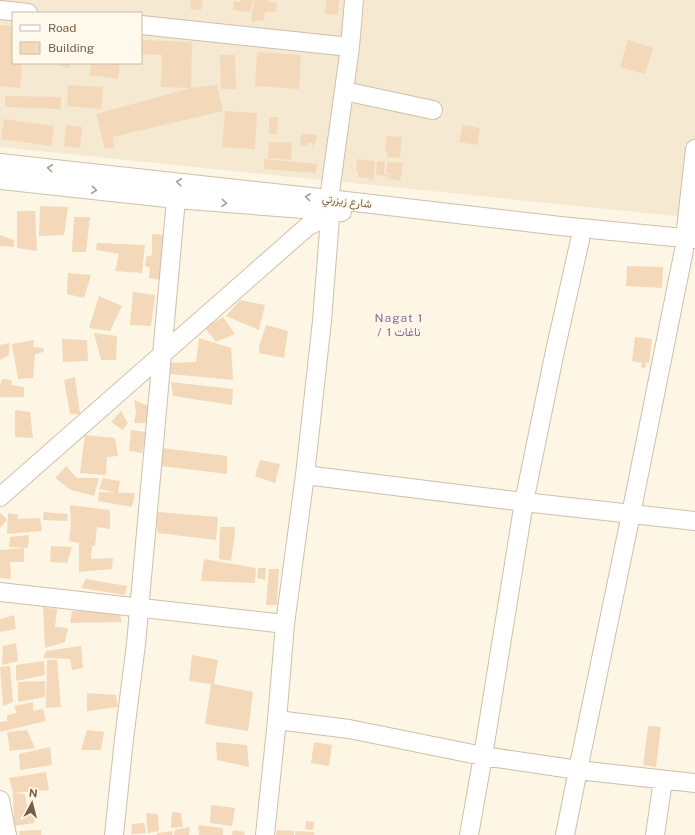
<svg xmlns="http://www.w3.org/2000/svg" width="695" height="835" font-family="'Public Sans',Vazirmatn,sans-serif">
  <rect width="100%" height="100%" fill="#fdf6e4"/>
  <path fill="#f5e9d2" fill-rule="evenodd" d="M0,0H695V218L0,147ZM13,13H141V63H13Z"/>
  <path fill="#f4d8ba" d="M191,0H203L201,10L190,9Z
    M241,0H253L250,12L233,10L234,2H241Z
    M254,0H268V2L277,3L276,12H265L264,20L251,22Z
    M327,0H339L338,15L325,14Z
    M0,25L13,26V63H22L20,88L0,86Z
    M141,40L192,42L191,88L217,85L223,111L112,137L115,147L105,149L96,114L191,88L161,87L162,55L141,54Z
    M628,40L653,48L645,74L620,67Z
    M257,52L301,55L299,89L255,86Z
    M220,55H235L236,89H221Z
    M58,63H71L70,68L58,66Z
    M91,63H120L118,79L90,75Z
    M68,85L103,87L101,109L67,106Z
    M5,96L61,97V109L5,107Z
    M225,111L257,113L255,149L222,147Z
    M269,117H278L277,134H269Z
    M4,119L54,126L51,146L1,139Z
    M66,125L82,127L80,148L64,146Z
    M463,125L480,128L477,145L459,142Z
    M301,133L317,135L316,143H314L313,146H312V143H308V146L300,145Z
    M387,136L402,137L400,158L387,157L388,152H385Z
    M269,142L292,143L291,160L268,158Z
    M264,159L317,164L316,173L264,169Z
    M357,159L375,161L373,180H369V178L358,177V171L356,170Z
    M377,161L385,162L384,174H389L388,179H386L387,176L376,175Z
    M388,162L403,163L400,181L389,179L390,173H386Z
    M40,206L68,207L64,235L39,236Z
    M17,211H35L37,251L17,248Z
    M74,217H90L86,252H72Z
    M152,234L164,235L161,280L149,278L150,268L145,266L146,257L152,255Z
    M0,235L14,240V247L0,246Z
    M97,243L145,245L142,273L115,271L119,254L96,250Z
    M627,266L663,267L662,288L626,286Z
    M68,273L91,275L84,298L67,294Z
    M133,292L155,295L151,326L130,325Z
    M99,296L122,306L110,331L89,328Z
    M240,300L265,305L259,330L226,316Z
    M223,317L235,334L216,342L205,328Z
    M266,325L288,331L284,358L259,353V347Z
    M94,333L117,336L116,360H101Z
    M635,337L652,339L649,363L646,362L645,368L641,367L642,363L632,361Z
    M199,338L231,348L233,380L170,374L171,363L196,362Z
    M62,339L87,340L88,361L63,362Z
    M34,340L33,347L43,348L44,352L35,354L33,378L18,379L12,344Z
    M9,343V355L0,360V345Z
    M75,377L80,414H70L64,380Z
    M2,379L12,380L11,385L24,387V397H0V385Z
    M171,382L233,389L232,405L173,396Z
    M134,400L149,406L147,423H134L136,412Z
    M15,410L30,412L33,438L15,437Z
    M121,411L128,423L123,430L111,422Z
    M131,430L146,432L142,453L129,451Z
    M85,435L115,438L118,456L107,457L106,475L80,473Z
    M162,448L227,456V474L161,466Z
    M260,460L280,464L275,483L255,476Z
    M66,466L77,478H99L94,496L71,490L55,478Z
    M103,478L120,481L118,493L99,489Z
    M99,492L135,493L132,507L98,501Z
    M70,505L110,510V529L97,527L95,546H92L91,559L113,558L112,569L79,572V543L69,541L71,524Z
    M44,512L68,514L67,521L43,520Z
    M158,512L218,517L216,540L158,533L156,524Z
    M1,513L7,520L0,528V514Z
    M8,513L19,515L17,519L40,518L42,531L7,534Z
    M220,527H234L235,532L231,561L219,559Z
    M29,535L28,548L9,547L10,537Z
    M51,546L72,547L67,563L50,562Z
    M24,548V562H10L11,579L0,578V550Z
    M204,559L256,568L255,583L201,581Z
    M258,568H266L265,580L257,578Z
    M269,569H279L277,605H266Z
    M86,579L127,586L125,595L81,588Z
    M43,607L57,609L55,627L68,628L65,642L45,648Z
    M72,611L119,612L122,622L70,623Z
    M14,615L16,629L0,632V619Z
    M16,643L18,661L2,665L3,646Z
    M81,646L83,668L72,670L70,659L43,658L46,651Z
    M192,655L218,660L214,684L253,692L248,731L205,724L211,684L189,681Z
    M47,660H57L61,707L46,708Z
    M44,661L45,675L16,681V665Z
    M10,666L13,702L3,706L0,667Z
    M45,681V697L18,702V682Z
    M87,693L116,695L118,707L87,711Z
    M33,702V711L43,709L46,721L0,732V722L7,721V715L17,713L14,706Z
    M648,726L661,727L656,767L643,765Z
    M27,730L35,748L10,751L7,732Z
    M87,730L104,732L101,750H81Z
    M216,742L247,745L249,767L217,760Z
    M314,742L332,745L329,766L311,763Z
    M50,747L52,765L20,770L19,754Z
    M46,772L49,790L13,793L25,794L28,813H36L34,823L14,826L13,793L9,778Z
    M211,805L235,808L232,826L210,823Z
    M172,812L181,813L183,827L171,828Z
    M146,813L158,814L159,831L148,833Z
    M306,821L314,822L313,830L305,829Z
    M144,823L146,833L131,834L132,824Z
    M198,825L223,828V835H199Z
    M190,827L189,835H174L175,830Z
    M41,830V835H20L19,831Z
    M233,830L245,832L244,835H232Z
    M277,830L294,831V835H276Z
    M173,831L172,835H157V833Z
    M296,831L314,832V835H295Z"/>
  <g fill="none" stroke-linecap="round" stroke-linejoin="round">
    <g stroke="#cfbfaa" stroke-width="20">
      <path id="minor" d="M0,10L28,13
        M141,25L350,47
        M344,91L433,110
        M0,163L329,199L560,226L695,239
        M0,180L176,199L342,212
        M685,238L695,149
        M305,475L524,502L695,521
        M0,497L308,226L321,220L330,218
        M0,592L285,624
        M277,720L349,729L483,756L578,770L695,783
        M0,800L7,835
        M114,835L124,739L136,644L176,199
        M265,835L277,720L285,624L305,475L322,321L330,218L329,199L350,47L354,0
        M469,835L483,756L524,502L555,351L580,240
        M565,835L578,770L631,514L684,250
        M655,835L663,780"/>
    </g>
    <use href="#minor" stroke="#fff" stroke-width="18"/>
  </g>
  <defs><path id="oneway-chevron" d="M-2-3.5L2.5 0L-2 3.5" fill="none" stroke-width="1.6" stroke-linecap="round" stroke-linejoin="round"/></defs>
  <g stroke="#ad9e91">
    <use href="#oneway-chevron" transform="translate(50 168) rotate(-174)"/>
    <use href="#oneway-chevron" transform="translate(179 182) rotate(-174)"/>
    <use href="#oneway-chevron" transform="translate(94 190) rotate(6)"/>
    <use href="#oneway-chevron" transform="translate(308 197) rotate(-174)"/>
    <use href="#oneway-chevron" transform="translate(224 203) rotate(5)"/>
  </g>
  <g text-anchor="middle" stroke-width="3" stroke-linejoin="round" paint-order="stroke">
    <g font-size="11" fill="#775e48" stroke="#fff9eb">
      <text transform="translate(347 201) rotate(7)" y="4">شارع زيزرتي</text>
    </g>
    <g font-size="12" letter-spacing="1" fill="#8f639b" stroke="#fff9eb">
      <text x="399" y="322">Nagat 1<tspan x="399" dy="14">/ ناغات 1</tspan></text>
    </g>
  </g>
  <rect x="12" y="12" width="130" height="52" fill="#fff9eb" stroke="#c9bbaa"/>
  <rect x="20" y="25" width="20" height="6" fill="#ffffff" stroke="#c9bbaa"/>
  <text x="48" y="32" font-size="12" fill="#775e48">Road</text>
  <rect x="20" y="42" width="20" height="12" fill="#f4d8ba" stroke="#c9bbaa"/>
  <text x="48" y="52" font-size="12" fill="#775e48">Building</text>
  <g transform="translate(32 803) rotate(7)" stroke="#fff9eb" stroke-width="3" paint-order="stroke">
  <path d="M0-3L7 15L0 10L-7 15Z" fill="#775e48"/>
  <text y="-6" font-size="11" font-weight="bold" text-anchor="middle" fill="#775e48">N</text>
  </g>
</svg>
